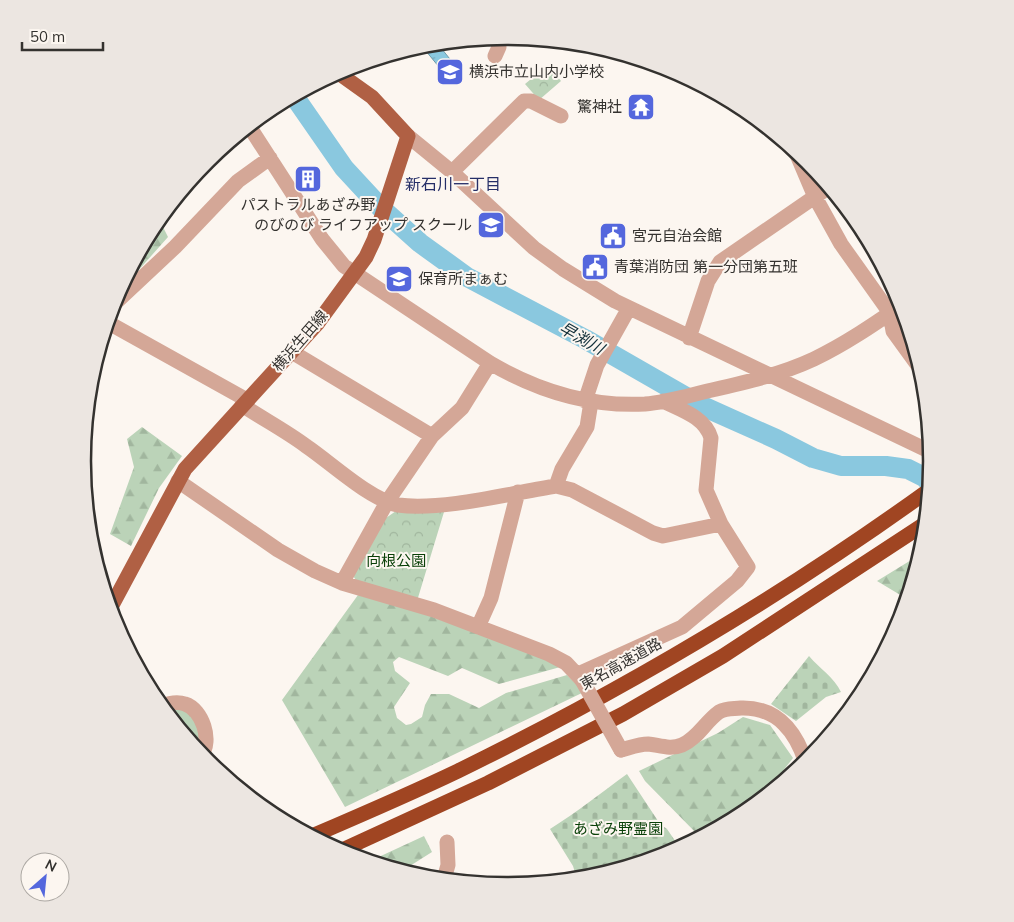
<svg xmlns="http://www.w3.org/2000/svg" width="1014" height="922" font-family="Mulish,'Noto Sans JP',sans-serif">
  <defs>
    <pattern id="forest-firs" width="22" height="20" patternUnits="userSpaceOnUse" patternTransform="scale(1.25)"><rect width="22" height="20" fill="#bbd3b8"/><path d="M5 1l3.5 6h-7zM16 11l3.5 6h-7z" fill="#a1b69e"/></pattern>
    <pattern id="cemetery-stones" width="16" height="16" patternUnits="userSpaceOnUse" patternTransform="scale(1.25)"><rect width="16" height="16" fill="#bbd3b8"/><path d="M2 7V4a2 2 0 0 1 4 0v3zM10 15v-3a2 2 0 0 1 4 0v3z" fill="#a1b69e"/></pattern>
    <pattern id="park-crowns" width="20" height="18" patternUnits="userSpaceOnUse" patternTransform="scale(1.25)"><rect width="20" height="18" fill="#bbd3b8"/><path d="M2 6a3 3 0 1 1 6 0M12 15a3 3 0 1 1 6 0" fill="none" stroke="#a1b69e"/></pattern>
    <pattern id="water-ripples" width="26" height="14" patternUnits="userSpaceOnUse" patternTransform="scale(1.25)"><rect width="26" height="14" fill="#8ac8df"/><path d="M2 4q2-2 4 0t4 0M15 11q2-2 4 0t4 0" fill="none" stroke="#72a3b5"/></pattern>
  </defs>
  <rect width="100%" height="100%" fill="#fcf6f0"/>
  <path fill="url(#forest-firs)" d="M159,219L168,237L136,273L131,268Z
    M142,427L182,456L159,488L131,546L110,534L134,467L127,439Z
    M921,554L907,599L877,581Z
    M358,595L417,611L564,666L499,684L462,668L448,676L399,657L393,662L395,671L410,683L394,707L397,718L406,725L411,724L422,717L425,705L431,694H449L479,708L506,693L567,675L584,692L345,807L282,700Z
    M743,717L770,725L793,758L768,790L771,792L743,814L700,837L645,781L639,771L718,733Z
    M424,836L432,852L402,871L370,861Z"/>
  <path fill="url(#cemetery-stones)" d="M809,656C820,669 834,677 841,692L826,697L796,721L771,704Z
    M627,774L660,824L667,829L680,848L669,854L590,878L577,879L573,866L550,829C577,812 601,793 627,774Z"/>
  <path fill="url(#park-crowns)" d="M548,65L561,81L539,100L525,84Z
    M396,511L444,512L417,601L359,584L353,576L383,520Z
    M184,706L200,724L198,751L163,708Z"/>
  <path fill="url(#water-ripples)" stroke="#709baa" d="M437,43L458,69L448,78L421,45Z"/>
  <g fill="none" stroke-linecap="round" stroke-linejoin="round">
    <path stroke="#8ac8df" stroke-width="20" d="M294,96L344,168L381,208L420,243L467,277L585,339L700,405L776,439L813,458L841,466H886L908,469L924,477L930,483"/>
    <path stroke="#d4a797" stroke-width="15" d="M495,56L499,47L496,37
      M249,126L322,239L344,266L490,363C538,391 589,407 645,404C668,402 690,395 712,390C747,382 782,374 814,359C845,344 873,325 902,305
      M408,136L452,172L534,248L563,269L615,301L931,452
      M795,150L815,197L841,244L890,313L909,330
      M452,172L524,101H531L561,116
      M112,306L175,247L238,181L270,158
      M890,313L893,331L922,371
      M107,322L247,400
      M689,338L708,281L720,262L829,187
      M292,352L432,436
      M585,401L597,365L629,308
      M242,405C263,419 286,431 306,446C330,462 370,500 398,505C442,511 512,493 556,486L572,490L653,533L663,536L721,524
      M178,481L278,550L315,571L342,583L434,610L549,654L566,663L582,680
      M556,486L562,469L587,427L591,402
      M342,583L387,502L432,436L462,408L490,363
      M478,627L491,598L518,492
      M578,674L682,627L737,581L748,567L721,524L706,490L711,438C705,417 681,410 663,401
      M161,706C169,703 177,701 185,704C202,709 213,741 201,755
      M621,750C629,748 639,744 648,744C659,745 670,750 682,745C698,738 705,722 719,712C726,708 733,709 741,708C778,707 796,732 806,763
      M444,879L448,865L447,842"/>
    <path stroke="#b06044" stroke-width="15" d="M110,609L185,469L317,324L366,257L374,240L408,136L372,97L337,72"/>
    <path stroke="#a04522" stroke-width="15" d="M312,836C361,815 410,794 458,771C621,691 781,597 929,490
      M340,851L488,783L623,714L723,656L926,523"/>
    <path stroke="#d4a797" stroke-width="15" d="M582,680L621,750"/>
  </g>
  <defs>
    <g id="school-square" transform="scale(1.4375)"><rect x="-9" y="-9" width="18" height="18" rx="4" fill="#5467dd" stroke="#fcf6f0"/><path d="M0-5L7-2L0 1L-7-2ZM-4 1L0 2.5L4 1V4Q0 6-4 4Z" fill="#fff"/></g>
    <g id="temple-square" transform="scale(1.4375)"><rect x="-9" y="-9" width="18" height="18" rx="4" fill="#5467dd" stroke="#fcf6f0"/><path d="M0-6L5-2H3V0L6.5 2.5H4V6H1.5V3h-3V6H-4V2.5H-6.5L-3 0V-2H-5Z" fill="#fff"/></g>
    <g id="building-square" transform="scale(1.4375)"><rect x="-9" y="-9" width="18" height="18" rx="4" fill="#5467dd" stroke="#fcf6f0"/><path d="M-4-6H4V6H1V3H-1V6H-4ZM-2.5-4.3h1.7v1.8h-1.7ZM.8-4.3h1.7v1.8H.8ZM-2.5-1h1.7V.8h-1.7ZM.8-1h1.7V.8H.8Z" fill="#fff"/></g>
    <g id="civic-square" transform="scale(1.4375)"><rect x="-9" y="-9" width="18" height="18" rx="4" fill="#5467dd" stroke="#fcf6f0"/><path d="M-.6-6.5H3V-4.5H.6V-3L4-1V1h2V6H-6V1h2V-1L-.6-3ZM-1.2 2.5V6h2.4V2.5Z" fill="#fff"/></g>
  </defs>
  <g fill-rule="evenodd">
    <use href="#school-square" x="450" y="72"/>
    <use href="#temple-square" x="641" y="107"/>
    <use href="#building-square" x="308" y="179"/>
    <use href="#school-square" x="491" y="225"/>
    <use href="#civic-square" x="613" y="236"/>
    <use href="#civic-square" x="595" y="267"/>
    <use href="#school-square" x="399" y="279"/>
  </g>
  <g text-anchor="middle" stroke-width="4" stroke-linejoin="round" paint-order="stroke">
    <g font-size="15" fill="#34322f" stroke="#fcf6f0" text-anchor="start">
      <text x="469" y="77">横浜市立山内小学校</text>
      <text x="622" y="112" text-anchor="end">驚神社</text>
      <text x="308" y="210" text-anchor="middle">パストラルあざみ野</text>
      <text x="472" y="230" text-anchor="end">のびのび ライフアップ スクール</text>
      <text x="632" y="241">宮元自治会館</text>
      <text x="614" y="272">青葉消防団 第一分団第五班</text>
      <text x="418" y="284">保育所まぁむ</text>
    </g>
    <g font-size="15" fill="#34322f" stroke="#fcf6f0">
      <text transform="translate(300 341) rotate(-49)" y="5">横浜生田線</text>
      <text transform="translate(621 664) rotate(-29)" y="5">東名高速道路</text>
    </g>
    <g font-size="15" fill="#094008" stroke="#fcf6f0">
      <text x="396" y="566">向根公園</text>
      <text x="618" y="834">あざみ野霊園</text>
    </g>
    <g font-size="16" fill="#252e67" stroke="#fcf6f0">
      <text x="453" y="190">新石川一丁目</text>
    </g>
    <g font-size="16" font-style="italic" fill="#112f39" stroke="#fcf6f0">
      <text transform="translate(582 338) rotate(29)" y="6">早渕川</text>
    </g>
  </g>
  <path d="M0 0H1014V922H0ZM91 461a416 416 0 1 1 832 0a416 416 0 1 1-832 0Z" fill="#ece6e1" fill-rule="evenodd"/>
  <path fill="none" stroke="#34322f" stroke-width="2.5" d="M91 461a416 416 0 1 1 832 0a416 416 0 1 1-832 0Z"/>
  <g transform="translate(45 877) rotate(27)"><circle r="24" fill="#fcf6f0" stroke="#aca8a3"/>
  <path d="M0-4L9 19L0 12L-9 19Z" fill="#5467dd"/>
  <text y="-8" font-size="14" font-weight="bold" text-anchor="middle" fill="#34322f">N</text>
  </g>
  <path d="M22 42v8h81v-8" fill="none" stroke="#34322f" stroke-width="2.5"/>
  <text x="30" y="42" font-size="15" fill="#34322f" stroke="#fcf6f0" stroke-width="4" paint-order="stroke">50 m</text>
</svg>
